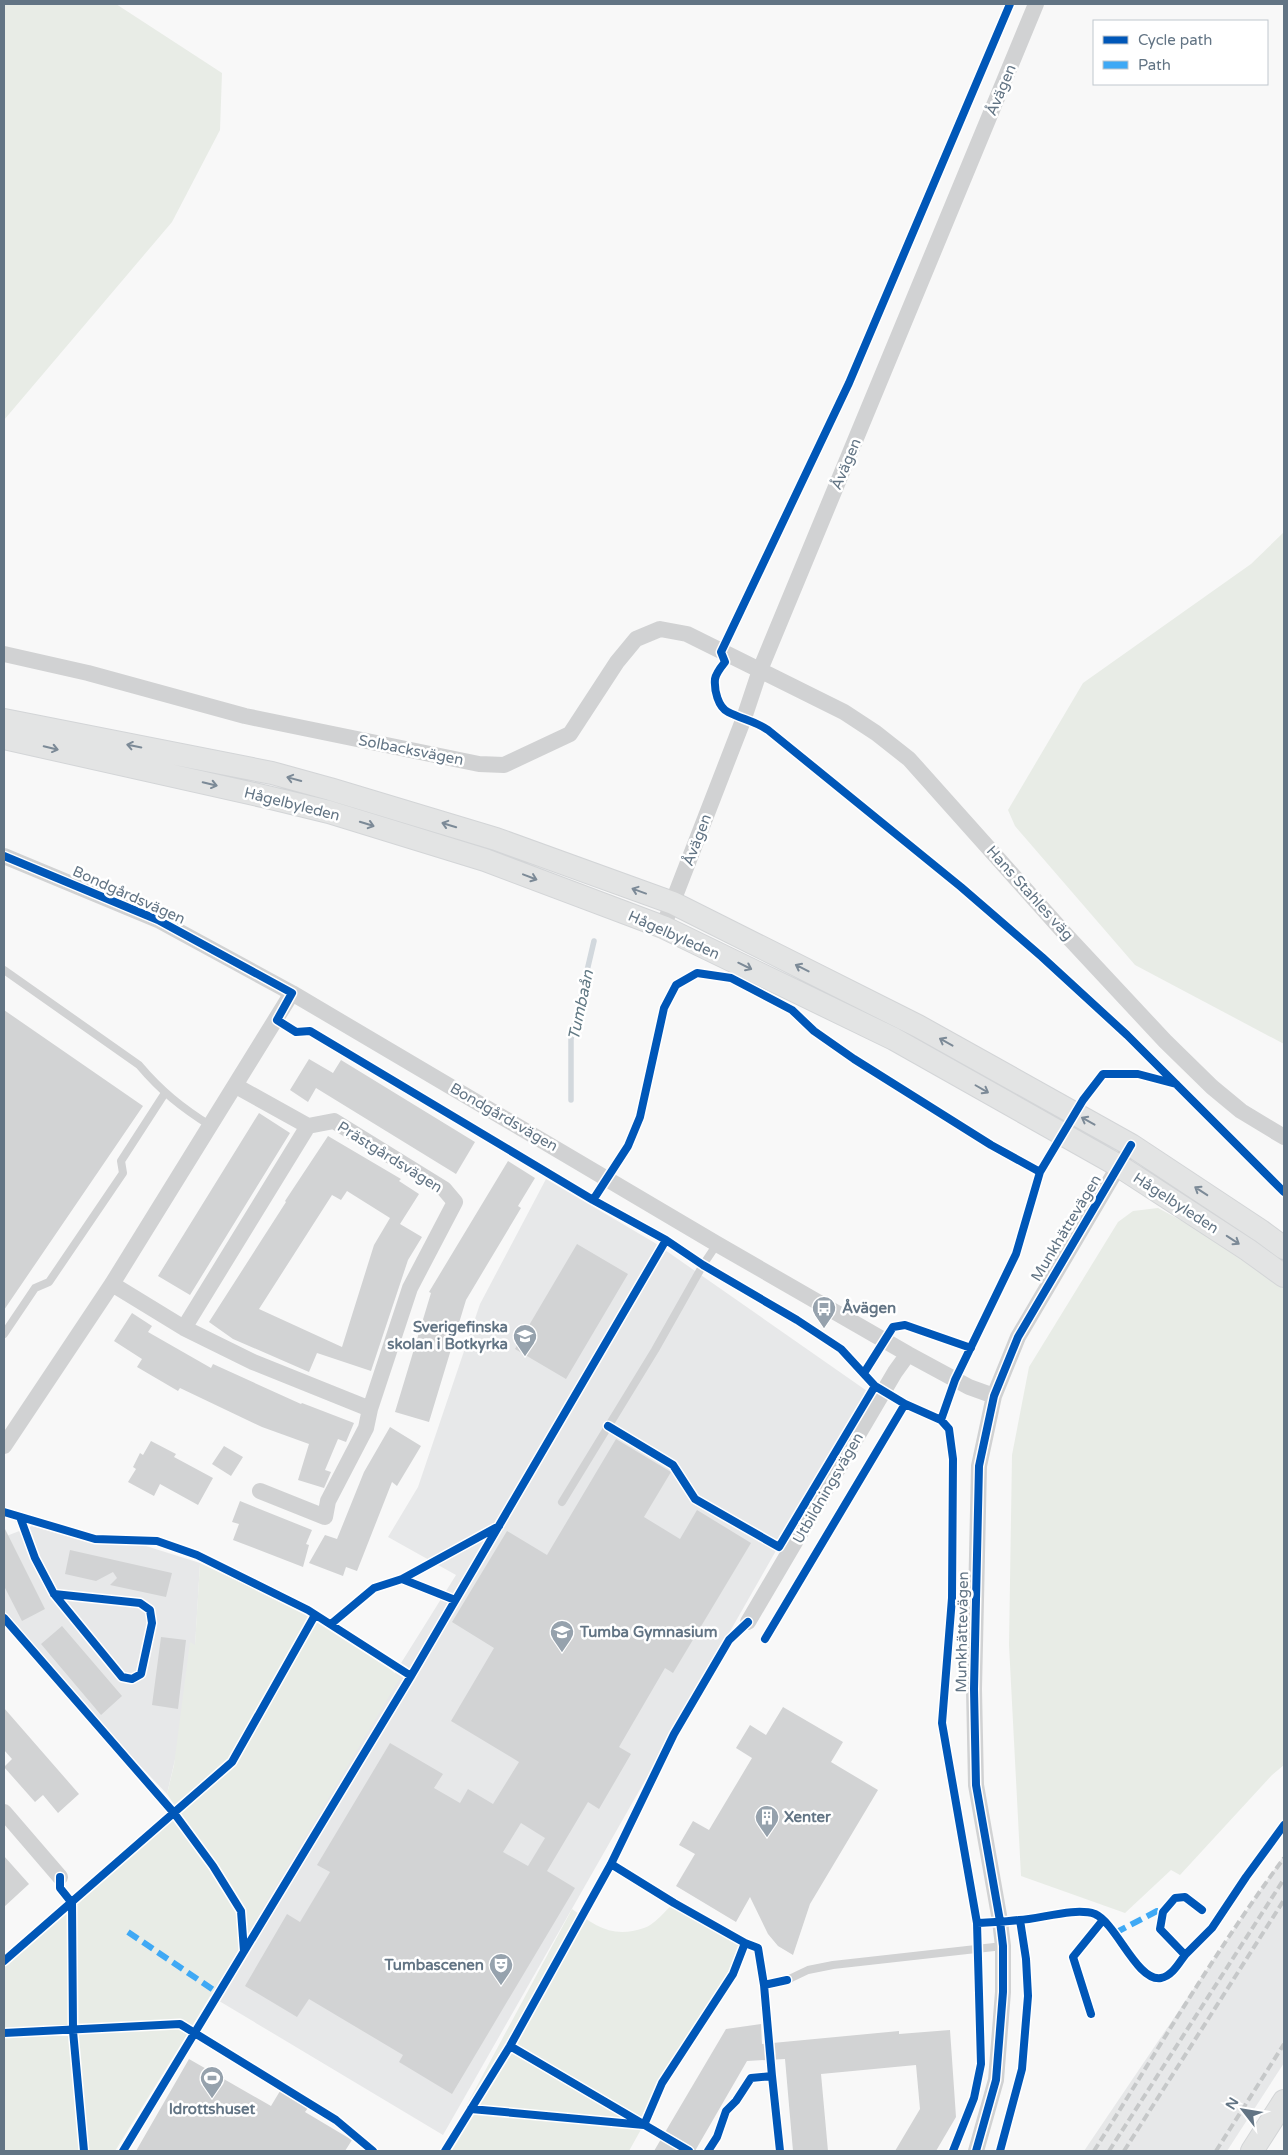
<svg xmlns="http://www.w3.org/2000/svg" width="1288" height="2155" font-family="'Varela Round',sans-serif">
  <rect width="100%" height="100%" fill="#f8f8f8"/>
  <path fill="#e7e8e9" d="M546,1179L655,1243L867,1391L443,2135L189,1983L353,1740L456,1575L388,1537L418,1487L480,1304Z
    M32,1526L89,1542L146,1546L200,1563L193,1682L167,1794L88,1711L12,1624L4,1609V1537Z
    M1284,1855V2063L1227,2151H1084Z"/>
  <path fill="#e8ece6" d="M4,4H116L222,73L220,130L172,222L4,420Z
    M1284,532V1044L1135,965L1015,826L1008,810L1083,683L1251,564Z
    M1158,1208L1208,1235L1284,1289V1765L1272,1775L1180,1875L1171,1870L1125,1913L1021,1876L1009,1645L1012,1455L1029,1367L1118,1222L1133,1211Z
    M200,1563C265,1595 348,1626 400,1678L188,2033L115,2151H4V1964L180,1813L167,1794L174,1765L190,1642L195,1645Z
    M674,1903L745,1943L629,2151H442L572,1909C595,1926 613,1939 644,1928C654,1925 665,1911 674,1903Z"/>
  <g fill="none" stroke-linecap="round" stroke-linejoin="round">
    <path stroke="#d2d8dd" stroke-width="5.5" d="M571,1100V1039L594,941"/>
  </g>
  <path fill="#d2d3d4" fill-rule="evenodd" d="M4,1010L143,1106L4,1310Z
    M309,1059L333,1073L341,1060L475,1142L456,1174L316,1088L308,1102L290,1090Z
    M259,1113L290,1133L190,1295L158,1276Z
    M328,1136L401,1179L399,1181L419,1194L400,1224L422,1237L408,1260L371,1371L317,1353L309,1372L233,1339L209,1322L286,1202L285,1201ZM347,1191L390,1218L374,1245L342,1347L259,1309L332,1195L341,1200Z
    M508,1161L535,1178L518,1206L521,1208L466,1300L429,1422L395,1412L431,1293L429,1292Z
    M577,1244L628,1274L566,1379L515,1349Z
    M132,1313L152,1326L148,1332L211,1368L213,1364L301,1404L302,1403L354,1423L346,1442L338,1439L325,1470L331,1472L324,1488L298,1480L309,1444L262,1427L180,1388L178,1391L137,1367L142,1359L114,1341Z
    M390,1427L421,1446L397,1486L392,1482L357,1571L346,1567L343,1576L309,1563L325,1535L337,1539L364,1472Z
    M616,1439L671,1472L644,1517L680,1539L697,1510L751,1543L673,1673L665,1668L619,1747L631,1754L599,1809L588,1802L547,1871L575,1888L452,2094L399,2062L403,2055L309,1999L297,2017L245,1986L287,1914L300,1922L330,1872L317,1865L390,1743L443,1774L434,1788L460,1803L468,1789L493,1804L519,1762L451,1721L494,1648L452,1622L507,1531L547,1555ZM521,1823L545,1838L528,1866L503,1852Z
    M151,1441L176,1454L174,1457L213,1478L198,1505L160,1484L154,1496L128,1482L136,1469L133,1467L140,1453L143,1455Z
    M224,1446L243,1457L231,1476L212,1464Z
    M240,1501L312,1530L306,1544L309,1545L303,1567L233,1540L239,1524L232,1522Z
    M4,1527L45,1609L22,1621L4,1586Z
    M70,1550L172,1573L166,1597L110,1585L117,1578L113,1572L96,1581L65,1574Z
    M62,1626L122,1696L101,1715L41,1644Z
    M161,1637L186,1640L178,1709L152,1705Z
    M783,1707L843,1742L831,1762L878,1790L810,1904L793,1955L778,1946L768,1934L750,1897L736,1922L676,1886L695,1854L679,1845L693,1821L709,1830L752,1758L736,1748L750,1725L766,1735Z
    M4,1708L79,1794L58,1813L43,1795L35,1802L4,1767L12,1759L4,1750Z
    M4,1856L29,1884L4,1907Z
    M761,2024L762,2044L899,2031V2034L950,2030L956,2117L936,2151H895L920,2109L916,2065L821,2074L828,2151H793L785,2059L747,2061L695,2151H654L726,2029Z
    M189,2059L271,2106L280,2091L308,2108L305,2112L352,2140L345,2151H136Z"/>
  <g fill="none" stroke-linecap="round" stroke-linejoin="round">
    <g stroke="#d3d5d7" stroke-width="24">
      <path id="secondary" d="M4,720L272,773L330,789L496,839L673,903L918,1026L1131,1145L1261,1231L1284,1248
        M4,738L267,797L329,812L485,860L663,927L894,1039L1119,1166L1248,1250L1284,1276
        M1252,2151L1284,2101"/>
    </g>
    <path stroke="#d1d2d3" stroke-width="8" d="M4,970L139,1065C161,1091 182,1108 211,1126
      M4,1334L35,1288L49,1282L123,1173L121,1161L165,1093
      M562,1502L655,1350L703,1265L717,1244
      M787,1980L808,1970L833,1965L1003,1946"/>
    <path stroke="#d1d2d3" stroke-width="16" d="M4,654L88,673L245,716L479,764L504,765L570,734L617,662L636,639L660,629L687,634L844,712L876,733L909,759L1068,937L1165,1041L1212,1087L1241,1111L1284,1137
      M4,856L158,920L292,993L717,1244L908,1354L969,1387L994,1396
      M663,927L744,718L760,670L1036,4
      M236,1086L308,1126L334,1121L444,1189L455,1202L410,1288L370,1409L366,1428L328,1501L325,1517L260,1491
      M112,1284L184,1328L253,1362L370,1409
      M184,1328L308,1126
      M4,1446L112,1284L292,993
      M748,1622L895,1372L908,1354
      M4,1812L60,1877
      M976,2151L996,2080L1003,1992V1946L1000,1921L976,1785L974,1689L979,1466L994,1396L1018,1337L1131,1145"/>
    <use href="#secondary" stroke="#e3e4e4" stroke-width="22"/>
    <path stroke="#c6c8c9" stroke-width="4" stroke-dasharray="8 4" stroke-linecap="butt" d="M1094,2151C1156,2053 1215,1951 1284,1858
      M1109,2151L1284,1879
      M1124,2151L1284,1900
      M1216,2151L1284,2044"/>
    <path stroke="#3fa9f5" stroke-width="6" stroke-dasharray="12 6" stroke-linecap="butt" d="M128,1932L218,1993
      M1115,1933L1157,1911L1163,1912"/>
    <g stroke="#fff" stroke-width="11">
      <path id="cycleway" d="M1010,4L849,383L721,652L725,662C721,667 716,673 715,679C714,690 718,707 728,712C741,719 755,721 768,730L961,887L1042,957L1127,1035L1284,1192
        M4,856L158,920L292,993L277,1020L296,1032L310,1031L593,1200L666,1240L703,1265L797,1320L841,1349L875,1386L905,1404L941,1420L955,1380L1016,1254L1040,1172L1083,1100L1103,1074H1138L1176,1084
        M593,1200L628,1146L640,1117L664,1008L676,985L697,973L731,978L792,1010L814,1031L854,1059L991,1145L1040,1172
        M864,1373L893,1327L905,1325L971,1348
        M941,1420L949,1429L953,1459L952,1598L942,1723L977,1923L981,2064L974,2098L953,2151
        M608,1426L673,1465L695,1499L779,1547L875,1386
        M4,1512L95,1539L157,1541L197,1555L308,1610L411,1676
        M20,1517L35,1558L54,1594L122,1677L132,1679L141,1674L152,1623L150,1610L140,1603L54,1594
        M402,1579L499,1526
        M4,1618L174,1813L213,1866L241,1911L244,1951
        M331,1624L374,1588L402,1579L455,1600
        M765,1639L905,1404
        M611,1864L674,1903L745,1943L758,1948L764,1985
        M60,1877V1888L72,1903L73,2031L84,2151
        M977,1923C991,1922 1005,1922 1019,1920C1040,1919 1075,1907 1095,1914C1117,1924 1137,1982 1161,1978C1172,1976 1179,1963 1185,1955L1160,1929L1163,1912L1175,1898L1185,1897L1202,1910
        M1185,1955L1212,1928L1246,1877L1284,1825
        M4,1961L232,1762L315,1615
        M1091,2014L1073,1957L1103,1920
        M4,2033L180,2024L336,2120L373,2151
        M510,2046L689,2151
        M772,2076L780,2151
        M471,2109L644,2125L662,2083L733,1974L745,1943
        M123,2151L411,1676L666,1240
        M445,2151L510,2046L611,1864L674,1734L729,1640L748,1622
        M708,2151L717,2137L726,2111L736,2101L751,2078L772,2076L764,1985L787,1980
        M976,2151L996,2080L1003,1992V1946L1000,1921L976,1785L974,1689L979,1466L994,1396L1018,1337L1131,1145
        M1000,2151L1022,2069L1028,1996L1026,1959L1020,1920"/>
    </g>
    <use href="#cycleway" stroke="#0057b8" stroke-width="8"/>
  </g>
  <defs><path id="oneway-shaft" d="M-6 0H5M1.5-3L5.5 0L1.5 3" fill="none" stroke-width="1.6" stroke-linecap="round" stroke-linejoin="round" transform="scale(1.25)"/></defs>
  <g stroke="#7c8a97">
    <use href="#oneway-shaft" transform="translate(134 746) rotate(-169)"/>
    <use href="#oneway-shaft" transform="translate(51 748) rotate(13)"/>
    <use href="#oneway-shaft" transform="translate(294 779) rotate(-165)"/>
    <use href="#oneway-shaft" transform="translate(210 784) rotate(13)"/>
    <use href="#oneway-shaft" transform="translate(367 824) rotate(17)"/>
    <use href="#oneway-shaft" transform="translate(449 825) rotate(-163)"/>
    <use href="#oneway-shaft" transform="translate(530 877) rotate(21)"/>
    <use href="#oneway-shaft" transform="translate(639 891) rotate(-160)"/>
    <use href="#oneway-shaft" transform="translate(745 966) rotate(26)"/>
    <use href="#oneway-shaft" transform="translate(802 968) rotate(-153)"/>
    <use href="#oneway-shaft" transform="translate(946 1042) rotate(-151)"/>
    <use href="#oneway-shaft" transform="translate(982 1089) rotate(30)"/>
    <use href="#oneway-shaft" transform="translate(1088 1121) rotate(-151)"/>
    <use href="#oneway-shaft" transform="translate(1201 1191) rotate(-147)"/>
    <use href="#oneway-shaft" transform="translate(1233 1240) rotate(33)"/>
  </g>
  <defs>
    <g id="bus-pin" transform="scale(1.25)"><path d="M0 17L-7.5 6A9.5 9.5 0 1 1 7.5 6Z" fill="#96a2ad" stroke="#fff"/><path d="M-5-6H5V4H4V6H2V4H-2V6H-4V4H-5ZM-3.5-4V0h7V-4ZM-3.5 1.2v1.5H-2V1.2ZM2 1.2v1.5H3.5V1.2Z" fill="#fff"/></g>
    <g id="school-pin" transform="scale(1.25)"><path d="M0 17L-7.5 6A9.5 9.5 0 1 1 7.5 6Z" fill="#96a2ad" stroke="#fff"/><path d="M0-5L7-2L0 1L-7-2ZM-4 1L0 2.5L4 1V4Q0 6-4 4Z" fill="#fff"/></g>
    <g id="building-pin" transform="scale(1.25)"><path d="M0 17L-7.5 6A9.5 9.5 0 1 1 7.5 6Z" fill="#96a2ad" stroke="#fff"/><path d="M-4-6H4V6H1V3H-1V6H-4ZM-2.5-4.3h1.7v1.8h-1.7ZM.8-4.3h1.7v1.8H.8ZM-2.5-1h1.7V.8h-1.7ZM.8-1h1.7V.8H.8Z" fill="#fff"/></g>
    <g id="theatre-pin" transform="scale(1.25)"><path d="M0 17L-7.5 6A9.5 9.5 0 1 1 7.5 6Z" fill="#96a2ad" stroke="#fff"/><path d="M-5-5.5Q0-4 5-5.5V0Q5 5 0 6Q-5 5-5 0ZM-3.3-2.5H-1v1.5H-3.3ZM1-2.5H3.3v1.5H1ZM-2.8 1Q0 5.5 2.8 1Z" fill="#fff"/></g>
    <g id="stadium-pin" transform="scale(1.25)"><path d="M0 17L-7.5 6A9.5 9.5 0 1 1 7.5 6Z" fill="#96a2ad" stroke="#fff"/><path d="M0-5a6.5 5 0 1 0 0 10a6.5 5 0 1 0 0-10ZM-3.5-1.8h7v3.6h-7Z" fill="#fff"/></g>
  </defs>
  <g fill-rule="evenodd">
    <use href="#bus-pin" x="824" y="1308"/>
    <use href="#school-pin" x="525" y="1336"/>
    <use href="#school-pin" x="562" y="1632"/>
    <use href="#building-pin" x="767" y="1817"/>
    <use href="#theatre-pin" x="501" y="1965"/>
    <use href="#stadium-pin" x="212" y="2078"/>
  </g>
  <g text-anchor="middle" stroke-width="5" stroke-linejoin="round" paint-order="stroke">
    <g font-size="15" fill="#627484" stroke="#fff">
      <text transform="translate(1001 90) rotate(-67)" y="5">Åvägen</text>
      <text transform="translate(846 464) rotate(-67)" y="5">Åvägen</text>
      <text transform="translate(411 750) rotate(11)" y="5">Solbacksvägen</text>
      <text transform="translate(292 804) rotate(14)" y="5">Hågelbyleden</text>
      <text transform="translate(697 840) rotate(-69)" y="5">Åvägen</text>
      <text transform="translate(1030 893) rotate(48)" y="5">Hans Stahles väg</text>
      <text transform="translate(129 895) rotate(24)" y="5">Bondgårdsvägen</text>
      <text transform="translate(674 935) rotate(24)" y="5">Hågelbyleden</text>
      <text transform="translate(504 1117) rotate(30)" y="5">Bondgårdsvägen</text>
      <text transform="translate(390 1157) rotate(32)" y="5">Prästgårdsvägen</text>
      <text transform="translate(1176 1203) rotate(33)" y="5">Hågelbyleden</text>
      <text transform="translate(1066 1228) rotate(-59)" y="5">Munkhättevägen</text>
      <text transform="translate(828 1488) rotate(-60)" y="5">Utbildningsvägen</text>
      <text transform="translate(962 1632) rotate(-89)" y="5">Munkhättevägen</text>
    </g>
    <g font-size="15" font-weight="bold" fill="#627484" stroke="#fff" text-anchor="start">
      <text x="842" y="1313">Åvägen</text>
      <text x="508" y="1332" text-anchor="end">Sverigefinska<tspan x="508" dy="17">skolan i Botkyrka</tspan></text>
      <text x="580" y="1637">Tumba Gymnasium</text>
      <text x="784" y="1822">Xenter</text>
      <text x="484" y="1970" text-anchor="end">Tumbascenen</text>
      <text x="212" y="2114" text-anchor="middle">Idrottshuset</text>
    </g>
    <g font-size="16" font-style="italic" fill="#637a85" stroke="#fff">
      <text transform="translate(580 1005) rotate(-78)" y="6">Tumbaån</text>
    </g>
  </g>
  <rect width="1288" height="2155" fill="none" stroke="#627484" stroke-width="10"/>
  <rect x="1093" y="20" width="175" height="65" fill="#ffffff" stroke="#c0c7ce"/>
  <rect x="1103" y="36" width="25" height="8" fill="#0057b8" stroke="#c0c7ce"/>
  <text x="1138" y="45" font-size="15" fill="#627484">Cycle path</text>
  <rect x="1103" y="61" width="25" height="8" fill="#3fa9f5" stroke="#c0c7ce"/>
  <text x="1138" y="70" font-size="15" fill="#627484">Path</text>
  <g transform="translate(1243 2110) rotate(301)" stroke="#ffffff" stroke-width="4" paint-order="stroke">
  <path d="M0-4L9 19L0 12L-9 19Z" fill="#627484"/>
  <text y="-8" font-size="14" font-weight="bold" text-anchor="middle" fill="#627484">N</text>
  </g>
</svg>
